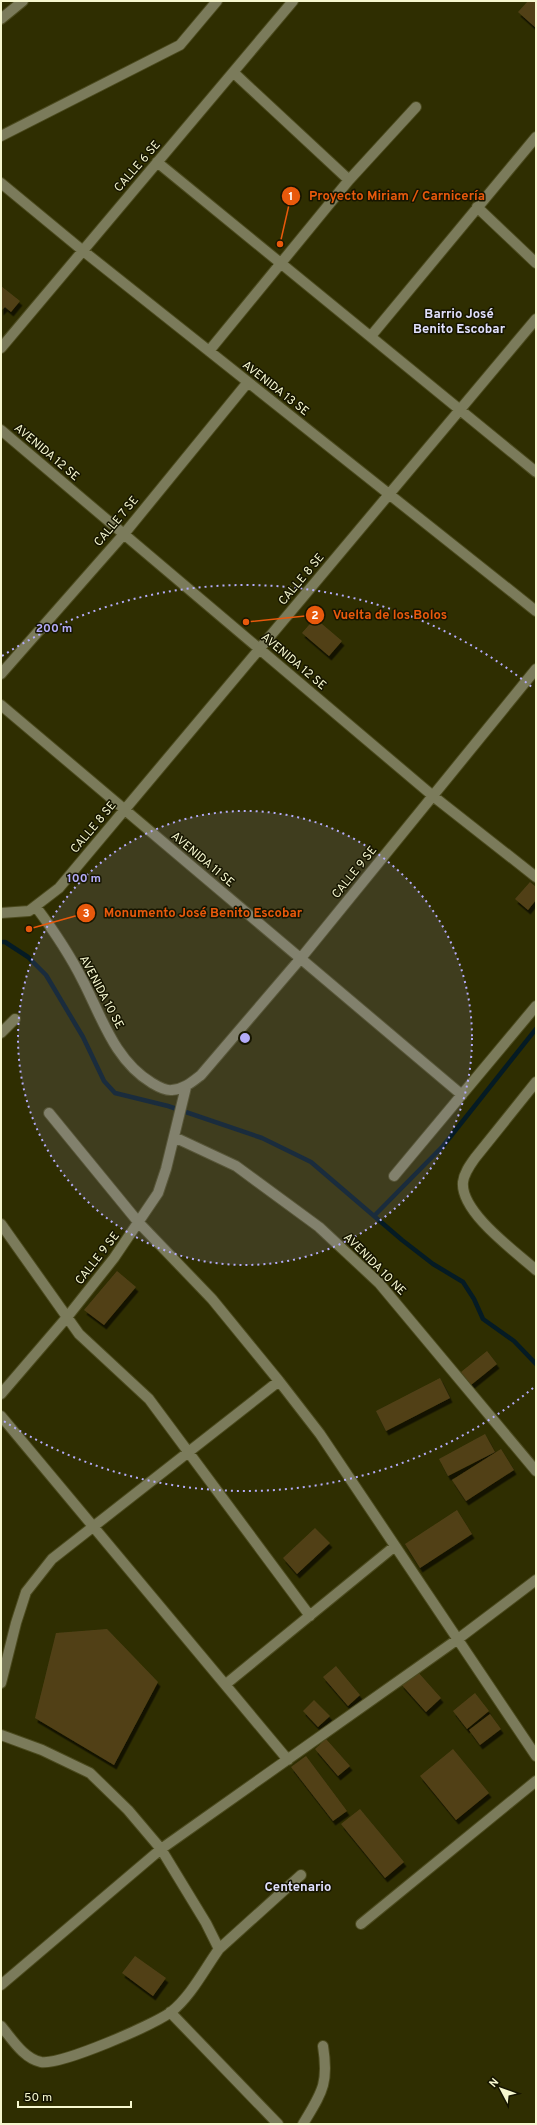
<svg xmlns="http://www.w3.org/2000/svg" width="537" height="2125" font-family="Overpass,sans-serif">
  <defs>
    <filter id="shadow"><feDropShadow dx="2.5" dy="4.5" stdDeviation="0" flood-color="#0009"/></filter>
  </defs>
  <rect width="100%" height="100%" fill="#2f2e01"/>
  <g fill="none" stroke-linecap="round" stroke-linejoin="round">
    <path stroke="#051b24" stroke-width="4.5" d="M1,942H5L28,957L46,975L83,1037L104,1081L115,1093L168,1106L262,1138L311,1162L402,1240L433,1264L463,1282L474,1299L483,1319L514,1341L536,1364
      M375,1215L443,1146L536,1029"/>
  </g>
  <path fill="#514118" filter="url(#shadow)" d="M528,1H536V28L518,12Z
    M1,286L20,301L11,312L5,307L1,311Z
    M315,618L342,641L329,656L302,633Z
    M530,882L536,887V900L528,910L515,899Z
    M117,1271L136,1287L104,1325L84,1310Z
    M487,1351L497,1364L471,1385L461,1372Z
    M440,1378L450,1398L386,1431L376,1411Z
    M485,1434L495,1452L448,1476L439,1459Z
    M501,1449L514,1470L466,1501L452,1480Z
    M457,1510L472,1534L420,1568L405,1544Z
    M315,1528L330,1543L297,1574L283,1558Z
    M107,1629L158,1682L114,1765L35,1718L56,1633Z
    M336,1666L360,1695L348,1706L323,1677Z
    M417,1671L441,1698L426,1712L401,1684Z
    M475,1693L489,1711L467,1729L453,1711Z
    M314,1700L330,1716L318,1727L303,1711Z
    M490,1714L501,1729L480,1745L469,1730Z
    M326,1739L350,1766L338,1776L315,1749Z
    M453,1749L489,1793L456,1820L420,1776Z
    M306,1756L347,1811L333,1821L291,1767Z
    M360,1809L404,1862L385,1878L341,1824Z
    M135,1956L166,1978L153,1996L122,1973Z"/>
  <g fill="none" stroke-linecap="round" stroke-linejoin="round">
    <g stroke="#4b4a1e" stroke-width="12">
      <path id="minor" d="M1,19L23,1
        M234,73L349,180
        M1,136L180,45L217,1
        M157,162L536,472
        M1,183L82,250L536,611
        M477,207L536,263
        M371,336L536,137
        M1,348L293,1
        M209,351L349,180L416,107
        M1,430L433,796L536,877
        M1,674L124,534L248,382
        M1,705L462,1095
        M36,907C54,931 70,955 83,981C102,1018 115,1061 152,1083C157,1086 166,1091 172,1090C184,1089 192,1082 201,1075L301,958L536,669
        M1,913L29,911L59,888L536,319
        M1,1033L15,1019
        M536,1082L475,1158C470,1165 464,1173 463,1182C460,1212 516,1252 536,1270
        M49,1113L139,1223L212,1299L279,1381L320,1434L536,1756
        M174,1137L236,1166L319,1227L379,1283L536,1471
        M394,1176L536,1006
        M1,1224L79,1334L149,1399L310,1616
        M1,1394L68,1316L114,1258L158,1193L166,1169L186,1087
        M1,1416L288,1760
        M1,1683L16,1623L26,1592L52,1559L279,1381
        M226,1684L395,1546
        M1,1735L42,1750L90,1773L128,1810L161,1849L206,1923L219,1949C204,1970 191,1996 171,2012C153,2025 62,2065 41,2062C24,2059 12,2039 1,2026
        M361,1924L536,1781
        M219,1949L301,1875
        M1,1985L161,1849L458,1639L536,1580
        M170,2012L278,2124
        M303,2124C322,2092 329,2084 323,2046"/>
    </g>
    <use href="#minor" stroke="#7b7b5b" stroke-width="10"/>
  </g>
  <circle cx="245" cy="1038" r="227" fill="#b4acf9" fill-opacity=".12"/>
  <g fill="none" stroke="#b4acf9" stroke-width="2" stroke-dasharray="2 4">
    <circle cx="245" cy="1038" r="227"/>
    <path d="M533 1388A453 453 0 0 1 2 1420M2 656A453 453 0 0 1 533 688"/>
  </g>
  <g text-anchor="middle" stroke-width="3" stroke-linejoin="round" paint-order="stroke">
    <g font-size="12" fill="#f6f7cf" stroke="#161500">
      <text transform="translate(137 166) rotate(-49)" y="4">CALLE 6 SE</text>
      <text transform="translate(276 388) rotate(38)" y="4">AVENIDA 13 SE</text>
      <text transform="translate(47 452) rotate(40)" y="4">AVENIDA 12 SE</text>
      <text transform="translate(116 521) rotate(-50)" y="4">CALLE 7 SE</text>
      <text transform="translate(301 579) rotate(-50)" y="4">CALLE 8 SE</text>
      <text transform="translate(294 661) rotate(40)" y="4">AVENIDA 12 SE</text>
      <text transform="translate(93 827) rotate(-50)" y="4">CALLE 8 SE</text>
      <text transform="translate(203 859) rotate(40)" y="4">AVENIDA 11 SE</text>
      <text transform="translate(354 872) rotate(-51)" y="4">CALLE 9 SE</text>
      <text transform="translate(102 992) rotate(62)" y="4">AVENIDA 10 SE</text>
      <text transform="translate(97 1258) rotate(-52)" y="4">CALLE 9 SE</text>
      <text transform="translate(375 1264) rotate(45)" y="4">AVENIDA 10 NE</text>
    </g>
    <g font-size="13" font-weight="bold" fill="#e1e0fd" stroke="#161500">
      <text x="459" y="318">Barrio José<tspan x="459" dy="15">Benito Escobar</tspan></text>
      <text x="298" y="1891">Centenario</text>
    </g>
  </g>
  <circle cx="245" cy="1038" r="6" fill="#b4acf9" stroke="#161500" stroke-width="2"/>
  <g font-size="12" text-anchor="middle" font-weight="bold" fill="#b4acf9" stroke="#161500" stroke-width="3" stroke-linejoin="round" paint-order="stroke">
    <text x="54" y="632">200 m</text>
    <text x="84" y="882">100 m</text>
  </g>
  <path fill="none" stroke="#e8590c" stroke-width="1.5" d="M280 244L291 196M246 622L315 615M29 929L86 913"/>
  <g fill="#e8590c" stroke="#161500" stroke-width="1.5">
    <circle cx="280" cy="244" r="4"/>
    <circle cx="246" cy="622" r="4"/>
    <circle cx="29" cy="929" r="4"/>
    <circle cx="291" cy="196" r="10"/>
    <circle cx="315" cy="615" r="10"/>
    <circle cx="86" cy="913" r="10"/>
  </g>
  <g font-size="12" text-anchor="middle" font-weight="bold" fill="#fff">
    <text x="291" y="200">1</text>
    <text x="315" y="619">2</text>
    <text x="86" y="917">3</text>
  </g>
  <g font-size="13" text-anchor="middle" font-weight="bold" fill="#e8590c" stroke="#161500" stroke-width="3" stroke-linejoin="round" paint-order="stroke">
    <text x="397" y="200">Proyecto Miriam / Carnicería</text>
    <text x="390" y="619">Vuelta de los Bolos</text>
    <text x="203" y="917">Monumento José Benito Escobar</text>
  </g>
  <rect width="537" height="2125" fill="none" stroke="#f6f7cf" stroke-width="4"/>
  <g transform="translate(501 2089) rotate(311)" stroke="#161500" stroke-width="3" paint-order="stroke">
  <path d="M0-3L7 15L0 10L-7 15Z" fill="#f6f7cf"/>
  <text y="-6" font-size="11" font-weight="bold" text-anchor="middle" fill="#f6f7cf">N</text>
  </g>
  <path d="M18 2101v6h113v-6" fill="none" stroke="#f6f7cf" stroke-width="2"/>
  <text x="24" y="2101" font-size="12" fill="#f6f7cf" stroke="#161500" stroke-width="3" paint-order="stroke">50 m</text>
</svg>
